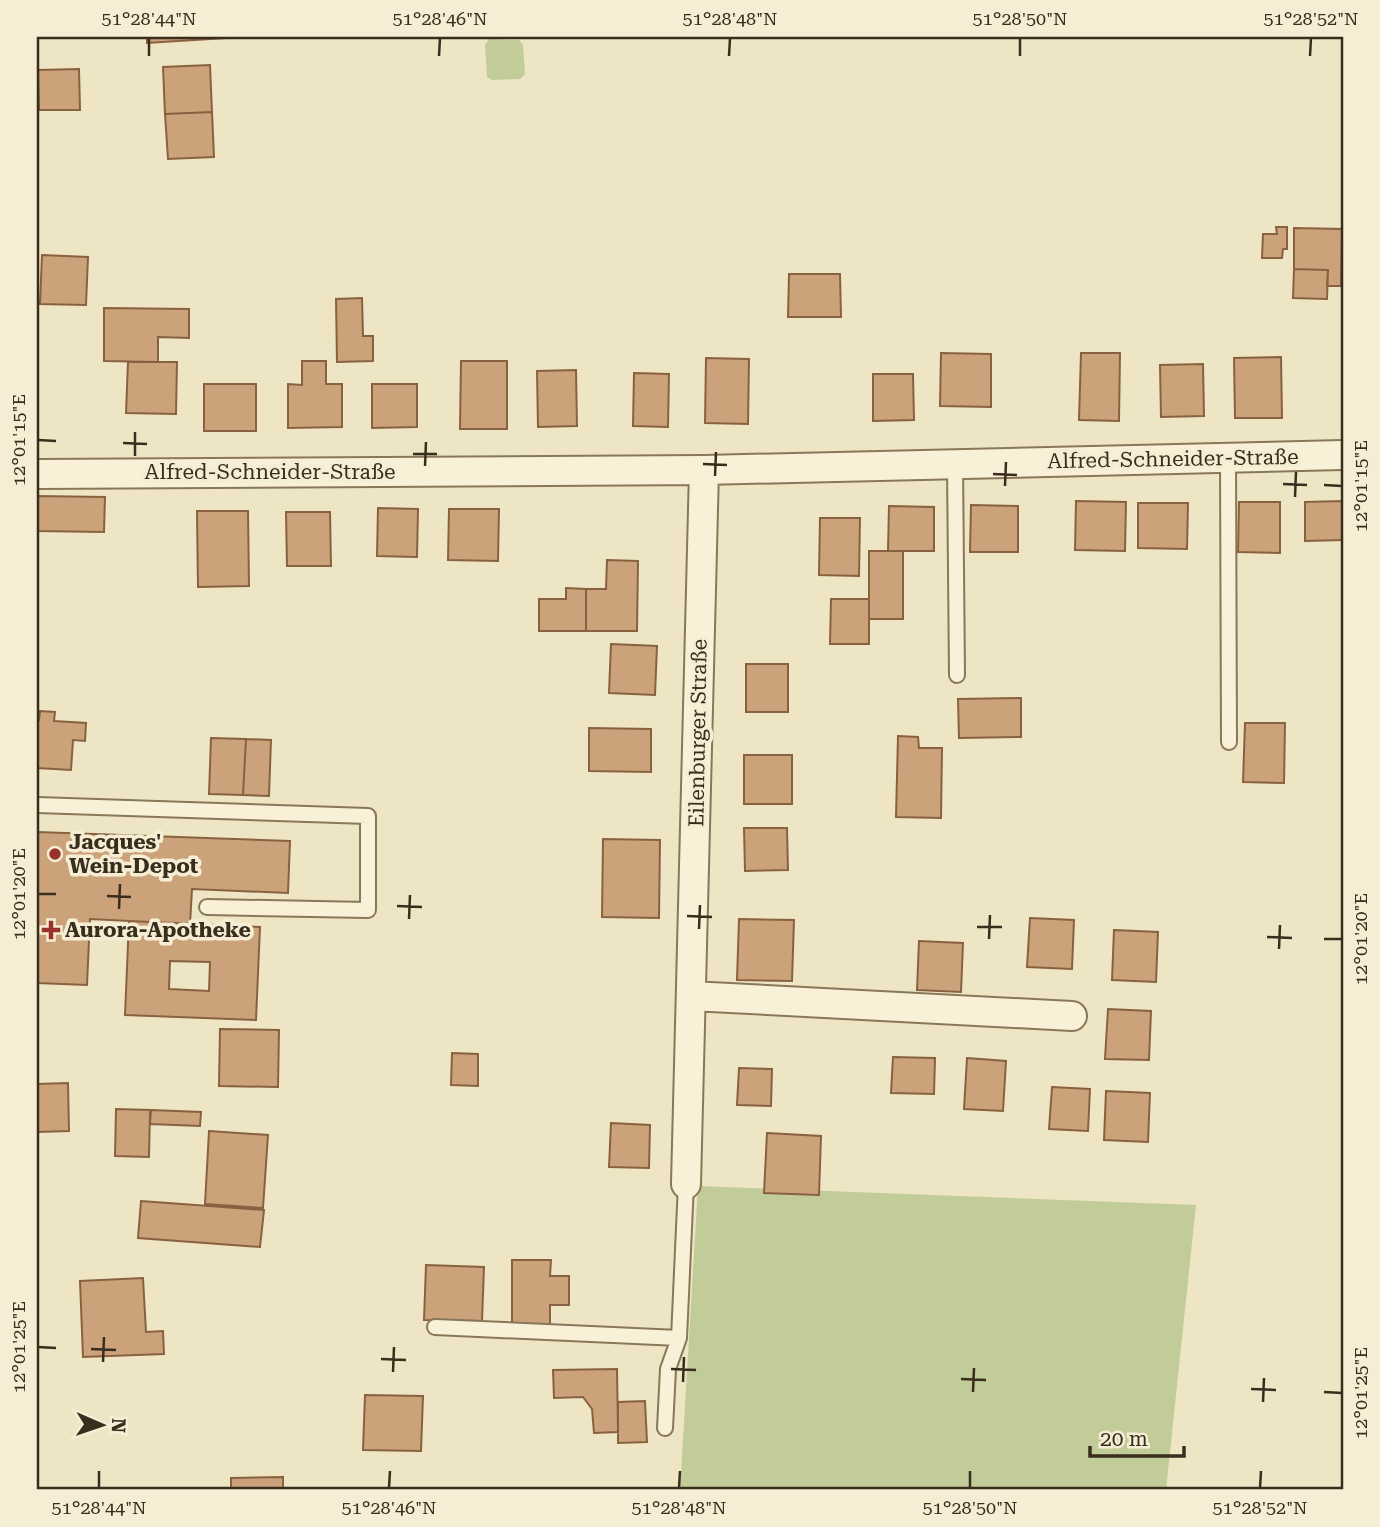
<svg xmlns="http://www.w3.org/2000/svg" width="1380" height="1527" font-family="'Roboto Serif',serif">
  <rect width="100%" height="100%" fill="#eee5c4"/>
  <path fill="#c2cc98" d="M489,39L519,40L523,45L525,74L520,79L492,80L487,77L485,45Z
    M698,1186L1196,1205L1166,1490H680Z"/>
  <path fill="#cca27a" stroke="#886240" stroke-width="2" fill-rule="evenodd" d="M147,37H243L147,43Z
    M210,65L212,112L165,114L163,67Z
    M79,69L80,110H39L38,70Z
    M212,112L214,157L168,159L165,114Z
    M1276,227H1287V249H1283L1282,258H1262L1263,234H1277Z
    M1294,228L1342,229L1341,286H1327L1328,270L1294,269Z
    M42,255L88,257L86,305L40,304Z
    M1294,269L1328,270L1327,299L1293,298Z
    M789,274H840L841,317H788Z
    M362,298L363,336H373V361L337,362L336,299Z
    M104,308L189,309V338L158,337V362L104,361Z
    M941,353L991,354V407L940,406Z
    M1081,353H1120L1119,421L1079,420Z
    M1281,357L1282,418H1235L1234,358Z
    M706,358L749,359L748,424L705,423Z
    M302,361H326V384H342V427L288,428V384L302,385Z
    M461,361H507V429H460Z
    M128,362H177L176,414L126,413Z
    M1203,364L1204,416L1161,417L1160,365Z
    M576,370L577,426L538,427L537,371Z
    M634,373L669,374L668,427L633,426Z
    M873,374H913L914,420L873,421Z
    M204,384H256V431H204Z
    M372,384H417V427L372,428Z
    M37,496L105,497L104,532L37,531Z
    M1076,501L1126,502L1125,551L1075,550Z
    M1343,501V540L1305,541V502Z
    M1239,502H1280V553L1238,552Z
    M1138,503H1188L1187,549L1138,548Z
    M971,505L1018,506V552H970Z
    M889,506L934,507V551H888Z
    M378,508L418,509L417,557L377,556Z
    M449,509H499L498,561L448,560Z
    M197,511H248L249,586L198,587Z
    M286,512H330L331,566H287Z
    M820,518H860L859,576L819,575Z
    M869,551H903V619H869Z
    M607,560L638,561L637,631H586V589H606Z
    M566,588L586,589V631H539V599H566Z
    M831,599H869V644H830Z
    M611,644L657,646L655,695L609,693Z
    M746,664H788V712H746Z
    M1021,698V737L959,738L958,699Z
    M40,711L55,712L54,721L86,723L85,741L73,740L71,770L37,768V720H39Z
    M1245,723H1285L1284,783L1243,782Z
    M589,728L651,729V772L589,771Z
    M898,736L918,737L919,748H942L941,818L896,817Z
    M211,738L246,739L243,795L209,794Z
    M246,739L271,740L269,796L243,795Z
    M744,755H792V804H744Z
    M744,828H787L788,870L745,871Z
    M37,832L290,841L288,893L192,889L190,924L90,919L87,985L37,983Z
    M603,839L660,840L659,918L602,917Z
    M1030,918L1074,920L1072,969L1027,967Z
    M739,919L794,920L792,981L737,980Z
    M129,921L260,927L256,1020L125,1015ZM170,961L210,962L209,991L169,989Z
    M1114,930L1158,932L1156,982L1112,980Z
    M919,941L963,943L961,992L917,990Z
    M1108,1009L1151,1011L1149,1060L1105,1059Z
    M220,1029L279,1030L278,1087L219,1086Z
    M452,1053L478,1054V1086L451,1085Z
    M893,1057L935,1058L934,1094L891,1093Z
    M967,1058L1006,1061L1003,1111L964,1109Z
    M739,1068L772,1069L771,1106L737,1105Z
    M68,1083L69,1131L37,1132V1084Z
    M1052,1087L1090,1089L1088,1131L1049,1129Z
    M1106,1091L1150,1093L1148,1142L1104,1140Z
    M116,1109L150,1110L149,1157L115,1156Z
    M151,1110L201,1112L200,1126L150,1124Z
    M611,1123L650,1125L649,1168L609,1167Z
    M209,1131L268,1135L263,1208L205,1204Z
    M767,1133L821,1136L819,1195L764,1193Z
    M141,1201L264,1210L260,1247L138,1238Z
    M512,1260H551L550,1276H569V1305H550V1324H512Z
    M426,1265L484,1267L482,1321L424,1320Z
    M143,1278L146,1332L163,1331L164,1354L83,1357L80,1281Z
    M617,1369L618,1432L594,1433L592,1409L583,1397L554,1398L553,1370Z
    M365,1395L423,1396L421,1451L363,1450Z
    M645,1401L647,1442L618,1443V1402Z
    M283,1477V1490H231V1478Z"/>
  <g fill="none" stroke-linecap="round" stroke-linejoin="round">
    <g stroke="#89775a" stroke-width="18">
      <path id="service" d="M1228,458L1229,742
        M955,464L957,675
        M37,805L368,816V910L207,907
        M435,1327L679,1338L686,1184
        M665,1428L668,1369L679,1338"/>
    </g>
    <g stroke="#89775a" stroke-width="32">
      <path id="minor" d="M37,474L704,470L1343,455
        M691,996L1072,1016
        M686,1184L704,470"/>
    </g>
    <use href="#service" stroke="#f9f1d7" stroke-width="14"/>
    <use href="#minor" stroke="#f9f1d7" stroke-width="28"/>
  </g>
  <path fill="none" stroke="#392d1e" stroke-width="2.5" d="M149,56V38M439,56L440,38M729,56L730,38M1020,56V38M1310,56L1311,38M38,440L56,441M123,443L147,444M413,454H437M135,456V432M703,464L727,465M425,466L426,442M993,474L1017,475M715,476L716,452M1283,484L1307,485M1324,485L1342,486M1005,486L1006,462M1295,497L1296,472M38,894H56M107,896L131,897M397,906L422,907M119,909L120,884M687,916L712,917M409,919L410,895M977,927H1002M699,929L700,905M1267,937L1292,938M989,939L990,915M1324,939H1342M1279,949L1280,925M38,1347L56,1348M91,1349L116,1350M381,1359L406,1360M103,1362L104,1337M671,1369L696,1370M393,1372L394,1347M961,1379L986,1380M683,1382L684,1357M1251,1389L1276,1390M973,1392L974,1368M1324,1392L1342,1393M1263,1402L1264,1378M99,1488V1471M389,1488L390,1471M679,1488L680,1471M970,1488V1471M1260,1488L1261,1471"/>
  <g fill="#98322a" stroke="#f6eed4" stroke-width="2.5">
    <circle cx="55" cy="854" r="7"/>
    <path d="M47.5 919.5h7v7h7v7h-7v7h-7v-7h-7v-7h7z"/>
  </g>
  <g text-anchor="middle" stroke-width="7" stroke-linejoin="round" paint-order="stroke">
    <g font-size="21" fill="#392d1e" stroke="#f6eed4">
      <text transform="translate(1173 459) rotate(-1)" y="7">Alfred-Schneider-Straße</text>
      <text x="270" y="479">Alfred-Schneider-Straße</text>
      <text transform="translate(698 733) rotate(-89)" y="7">Eilenburger Straße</text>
    </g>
    <g font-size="21" font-weight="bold" fill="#392d1e" stroke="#f6eed4" text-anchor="start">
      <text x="69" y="849">Jacques'<tspan x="69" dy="24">Wein-Depot</tspan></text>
      <text x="65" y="937">Aurora-Apotheke</text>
    </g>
  </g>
  <rect width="1380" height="1527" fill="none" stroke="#f6eed4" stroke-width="77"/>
  <g transform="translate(102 1425) rotate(92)" stroke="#f6eed4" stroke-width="5" paint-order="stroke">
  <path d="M0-5L12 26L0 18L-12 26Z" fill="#392d1e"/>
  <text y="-10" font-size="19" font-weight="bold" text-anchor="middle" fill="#392d1e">N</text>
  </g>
  <path d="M1090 1446v10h94v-10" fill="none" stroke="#392d1e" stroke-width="3.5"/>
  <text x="1100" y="1446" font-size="21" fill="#392d1e" stroke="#f6eed4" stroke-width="5" paint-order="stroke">20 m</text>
  <rect x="38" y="38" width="1304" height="1450" fill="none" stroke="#392d1e" stroke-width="2.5"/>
  <g font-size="18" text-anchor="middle" fill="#392d1e">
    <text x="149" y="25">51°28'44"N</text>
    <text x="440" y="25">51°28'46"N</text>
    <text x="730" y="25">51°28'48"N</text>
    <text x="1020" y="25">51°28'50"N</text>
    <text x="1311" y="25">51°28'52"N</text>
    <text transform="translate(19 440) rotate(-90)" y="6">12°01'15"E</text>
    <text transform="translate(1361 486) rotate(-90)" y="6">12°01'15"E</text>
    <text transform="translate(19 894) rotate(-90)" y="6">12°01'20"E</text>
    <text transform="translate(1361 939) rotate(-90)" y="6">12°01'20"E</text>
    <text transform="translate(19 1347) rotate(-90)" y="6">12°01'25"E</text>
    <text transform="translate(1361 1393) rotate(-90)" y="6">12°01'25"E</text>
    <text x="99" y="1514">51°28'44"N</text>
    <text x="389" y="1514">51°28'46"N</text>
    <text x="679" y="1514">51°28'48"N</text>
    <text x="970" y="1514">51°28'50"N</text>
    <text x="1260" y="1514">51°28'52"N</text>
  </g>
</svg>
